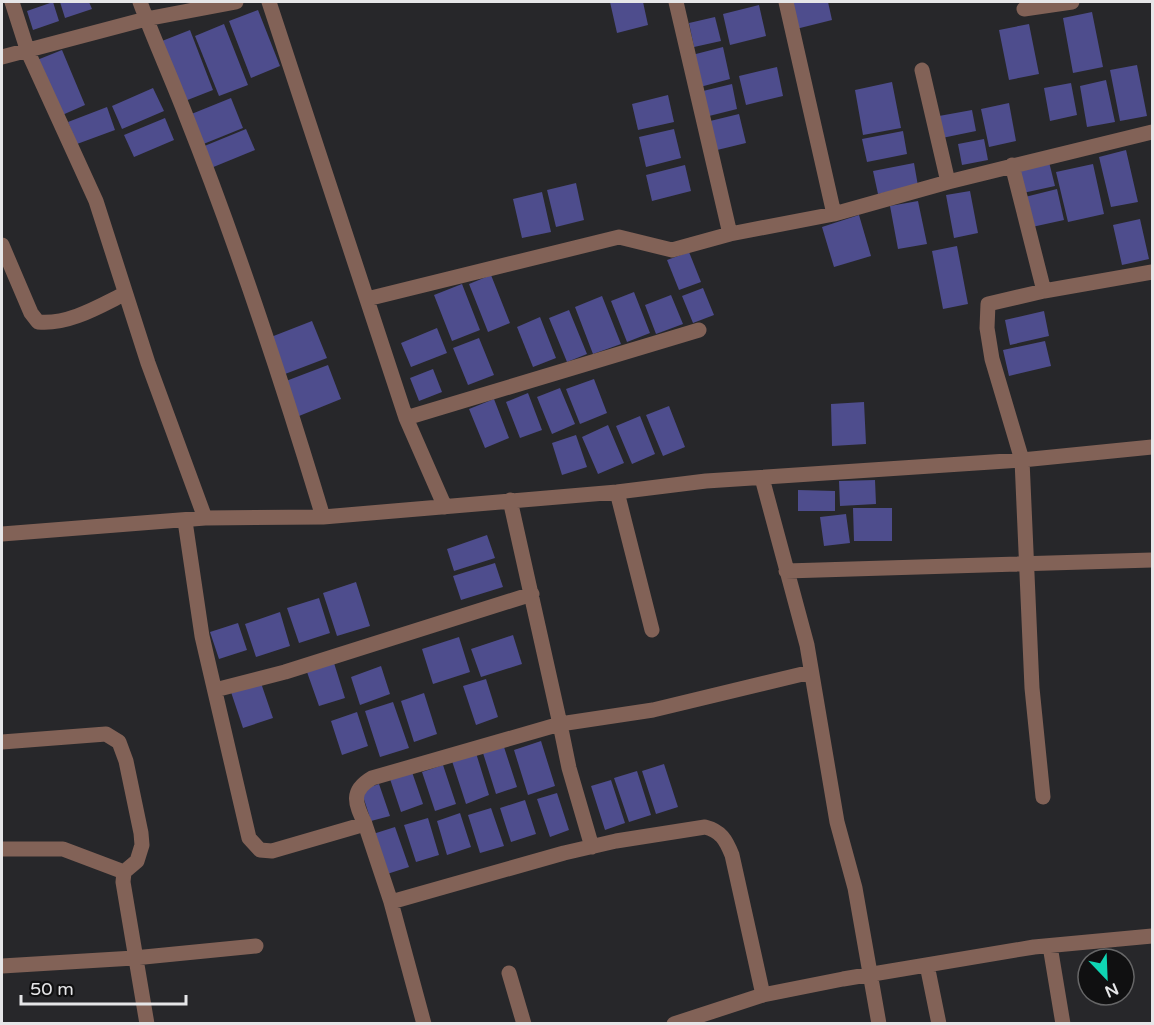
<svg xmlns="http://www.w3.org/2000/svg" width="1154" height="1025" font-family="'Varela Round',sans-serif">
  <rect width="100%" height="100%" fill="#27272a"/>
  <path fill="#4e4d8d" d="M53,2L59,21L33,30L27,11Z
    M60,2H89L92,9L65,18Z
    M610,2H643L648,25L617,33Z
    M790,2H828L832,20L796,29Z
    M759,5L766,36L730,45L723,14Z
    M258,10L280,66L251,78L229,21Z
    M1092,12L1103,67L1073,73L1063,18Z
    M715,17L721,41L694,47L689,23Z
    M224,24L248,85L219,96L195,36Z
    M1029,24L1039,74L1009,80L999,30Z
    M190,30L213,90L185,101L162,41Z
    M723,47L730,79L700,87L692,55Z
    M62,50L85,105L60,116L37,60Z
    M1137,65L1147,116L1120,121L1110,70Z
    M777,67L783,96L746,105L739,76Z
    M1106,80L1115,122L1087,127L1080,86Z
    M892,82L901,128L863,135L855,90Z
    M1071,83L1077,115L1050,121L1044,88Z
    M732,84L737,109L709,116L703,91Z
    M153,88L164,111L122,129L112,106Z
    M668,95L674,122L638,130L632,104Z
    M231,98L243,128L201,145L189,115Z
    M1009,103L1016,141L989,147L981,109Z
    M107,107L115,130L77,144L68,122Z
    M972,110L976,131L942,138L939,116Z
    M739,114L746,143L713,151L706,122Z
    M165,118L174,140L134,157L124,135Z
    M246,129L255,150L211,168L202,147Z
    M674,129L681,158L646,167L639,137Z
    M903,131L907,154L867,162L862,139Z
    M984,139L988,160L962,165L958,144Z
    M1126,150L1138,202L1111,207L1099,157Z
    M1049,162L1055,186L1023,193L1018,169Z
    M914,163L918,186L878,194L873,171Z
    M1093,164L1104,214L1068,222L1056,172Z
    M685,165L691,191L652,201L646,175Z
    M576,183L584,220L556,227L547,190Z
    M1057,189L1064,220L1032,227L1025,197Z
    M970,191L978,233L954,238L946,195Z
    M542,192L551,232L522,238L513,199Z
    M918,201L927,244L898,249L890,206Z
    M859,215L871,256L834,267L822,227Z
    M1140,219L1149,259L1122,265L1113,225Z
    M957,246L968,304L943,309L932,251Z
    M689,252L701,282L679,290L667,260Z
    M491,275L510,323L488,332L469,284Z
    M462,284L480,330L452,341L434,295Z
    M703,288L714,315L693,323L682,296Z
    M634,292L650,333L627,342L611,301Z
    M671,295L683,324L656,334L645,305Z
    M602,296L621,344L593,354L575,307Z
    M569,310L587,354L567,362L549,318Z
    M1044,311L1049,336L1010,345L1005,320Z
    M540,317L556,358L533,367L517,327Z
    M312,321L327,358L285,374L271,337Z
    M437,328L447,353L411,367L401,343Z
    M479,338L494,375L468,385L453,348Z
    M1045,341L1051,366L1009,376L1003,350Z
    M328,365L341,399L299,416L286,381Z
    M433,369L442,392L419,401L410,378Z
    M594,379L607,413L580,424L566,389Z
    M560,388L575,424L552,434L537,397Z
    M528,393L542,430L520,438L506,402Z
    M494,399L509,438L485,448L469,409Z
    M864,402L866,444L832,446L831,404Z
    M669,406L685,447L663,456L646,415Z
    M640,416L655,454L632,464L616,426Z
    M608,425L624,463L598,474L582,437Z
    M576,435L587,467L562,475L552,443Z
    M875,480L876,504L840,506L839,481Z
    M798,490L835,491V511H798Z
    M853,508H892V541H854Z
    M846,514L850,543L824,546L820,517Z
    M487,535L495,558L454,571L447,549Z
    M495,563L503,587L461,600L453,576Z
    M356,582L370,626L337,636L323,593Z
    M319,598L330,633L299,643L287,608Z
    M280,612L290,646L256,657L245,624Z
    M238,623L247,650L219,659L210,632Z
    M513,635L522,664L481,677L471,649Z
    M459,637L470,672L433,684L422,649Z
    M334,663L345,698L319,706L307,672Z
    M381,666L390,694L360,705L351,677Z
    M486,679L498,717L476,725L463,686Z
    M261,683L273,718L243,728L231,692Z
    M424,693L437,734L414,742L401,701Z
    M393,702L409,748L380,757L365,711Z
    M357,712L368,746L342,755L331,721Z
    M541,741L555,786L528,795L514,750Z
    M504,747L517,787L496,794L483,753Z
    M476,753L489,795L466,804L452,761Z
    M664,764L678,807L656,814L642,771Z
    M443,765L456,804L435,811L422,772Z
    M637,771L651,815L629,822L614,778Z
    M412,772L423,804L401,812L390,779Z
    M611,780L625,823L605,830L591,786Z
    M379,784L390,816L371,821L361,790Z
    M557,793L569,830L550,837L537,799Z
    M525,800L536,834L511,842L500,808Z
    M491,808L504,846L480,853L468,815Z
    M460,813L471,847L447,855L437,821Z
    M428,818L439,855L416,862L404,825Z
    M395,827L409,867L387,874L373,834Z"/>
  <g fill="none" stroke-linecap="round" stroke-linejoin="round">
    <path stroke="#826257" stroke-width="15" d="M12,2L28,52L96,201L148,363L205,518
      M140,2C154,40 171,77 186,116C238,247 282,381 323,517
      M269,2L406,418L445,507
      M676,2L730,234L834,214L948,182L922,70
      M786,2L834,214
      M1024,9L1072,2
      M2,57L146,19L236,2
      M1012,165L1044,291
      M948,182L1152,132
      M2,245L31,313L38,322C68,325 98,307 124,294
      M367,299L619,237L672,250L730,234
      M406,418L699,330
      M762,478L807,645L837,822L855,888L879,1024
      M617,492L652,630
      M510,500L560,724L653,710L811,672
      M185,521L202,636L249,838L260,850L272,851L365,824L391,902L424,1024
      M2,534L205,518L323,517L617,492L706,481L1022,460L1152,447
      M786,571L1152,560
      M215,690L285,672L532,594
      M2,742L106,734L119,742L126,761L141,833L142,845L137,861L124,872
      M1043,797L1032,688L1022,460L992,359L987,328L988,304L1044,291L1152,272
      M365,824C355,803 350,791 372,778L560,724L569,768L592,847
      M2,849H63L124,872L123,882L147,1024
      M391,902L564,853L616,841L705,827C721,831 726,840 732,855L763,995
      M1050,946L1063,1024
      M927,965L939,1024
      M2,966L134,958L256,946
      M509,973L524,1024
      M674,1024L763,995L843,979L1034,947L1152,936"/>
  </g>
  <rect width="1154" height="1025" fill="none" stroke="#e6e6e8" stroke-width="6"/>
  <g transform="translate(1106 977) rotate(157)"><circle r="28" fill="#101011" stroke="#666667" stroke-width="1.5"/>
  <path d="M0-4.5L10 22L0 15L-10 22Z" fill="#0fd5b4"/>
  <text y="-9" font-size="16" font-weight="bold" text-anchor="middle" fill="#e6e6e8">N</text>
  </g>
  <path d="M21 995v9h165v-9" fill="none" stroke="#e6e6e8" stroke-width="3"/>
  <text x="30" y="995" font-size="18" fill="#e6e6e8" stroke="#101011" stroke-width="4.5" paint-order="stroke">50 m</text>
</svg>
